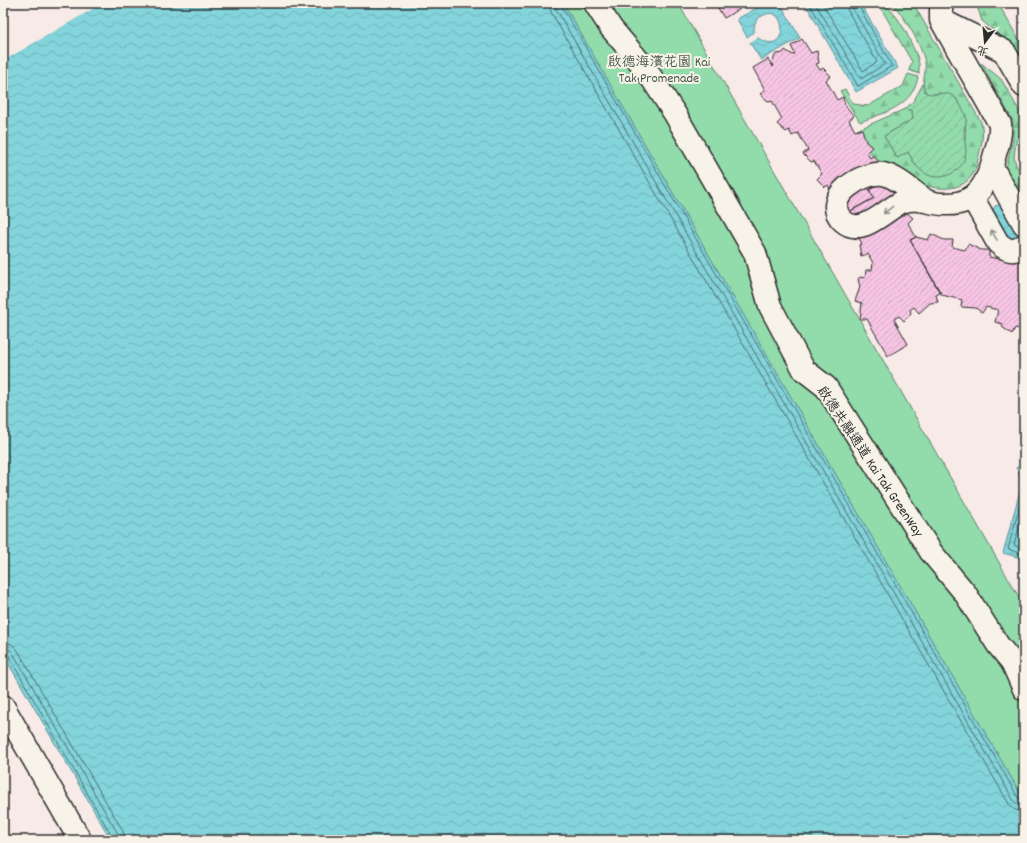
<svg xmlns="http://www.w3.org/2000/svg" width="1027" height="843" font-family="Dekko,'LXGW WenKai TC',sans-serif">
  <defs>
    <pattern id="forest-firs" width="22" height="20" patternUnits="userSpaceOnUse"><rect width="22" height="20" fill="#92dbab"/><path d="M5 1l3.5 6h-7zM16 11l3.5 6h-7z" fill="#7ebc93"/></pattern>
    <pattern id="garden-furrows" width="10" height="10" patternUnits="userSpaceOnUse"><rect width="10" height="10" fill="#92dbab"/><path d="M-1 1l2-2M0 10L10 0M9 11l2-2" fill="none" stroke="#7ebc93"/></pattern>
    <pattern id="water-waves" width="16" height="10" patternUnits="userSpaceOnUse"><rect width="16" height="10" fill="#83d4db"/><path d="M0 5q4-4 8 0t8 0" fill="none" stroke="#71b6bc"/></pattern>
    <pattern id="building-hatch" width="6" height="6" patternUnits="userSpaceOnUse"><rect width="6" height="6" fill="#f7c5e4"/><path d="M-1 1l2-2M0 6l6-6M5 7l2-2" fill="none" stroke="#d4a9c4"/></pattern>
  </defs>
  <rect width="100%" height="100%" fill="#f7eae7"/>
  <filter id="ink" filterUnits="userSpaceOnUse"><feTurbulence type="fractalNoise" baseFrequency=".025" numOctaves="2"/><feDisplacementMap in="SourceGraphic" scale="8" xChannelSelector="R" yChannelSelector="G"/><feConvolveMatrix kernelMatrix="1 2 1 2 8 2 1 2 1" color-interpolation-filters="sRGB"/></filter>
  <g filter="url(#ink)">
    <path fill="url(#forest-firs)" stroke="#5e836b" d="M878,3H885L898,19L906,32L917,56L919,64V74L909,70L912,62Z
      M892,3H913L981,122C985,137 980,149 977,164C969,195 936,191 913,181C899,175 891,163 876,162L857,130L905,109L912,111L913,119L884,136L897,158L908,152L916,166L965,141L966,116L956,98L939,93L929,95C918,88 927,74 925,63C922,45 904,16 892,3Z
      M976,3H998L1024,49V63L1012,45L982,21Z
      M981,63L1001,79L1020,112L1022,127L1016,142L1014,157L1016,165L1024,180V210L1005,172L1013,139V121Z
      M908,74L918,77C913,106 884,113 860,122L840,91L845,89L853,104L868,106L903,86Z"/>
    <path fill="#92dbab" stroke="#5e836b" d="M563,3H678L1024,606V800Z"/>
    <path fill="url(#garden-furrows)" stroke="#5e836b" d="M923,84L925,92C935,98 947,88 956,99C960,104 967,114 966,121C966,126 963,131 964,136C965,143 967,150 965,157C960,175 937,183 923,172C916,167 912,159 908,152L897,158L884,136L913,119L912,111L905,109L913,102Z"/>
    <path fill="url(#water-waves)" stroke="#609095" d="M3,3H563L1024,800V840H111L3,654Z
      M766,3H780L800,38L761,60L750,43L758,38C790,59 788,1 762,16C755,19 754,25 754,32L747,37L737,19Z
      M805,3H860L898,68L856,92Z
      M999,205L1003,206L1019,230V239L1008,242L991,213L995,206Z
      M1024,463V559L1003,553L1023,480L1016,468Z"/>
    <path fill="#f7eae7" d="M3,3H103L3,61Z"/>
    <g fill="none" stroke-linecap="round" stroke-linejoin="round">
      <path stroke="#4e6f71" stroke-width="1" d="M549,3L551,12L1009,804L1015,810L1024,812
        M555,3L556,9L1014,801L1018,805L1024,806
        M560,3L1019,799L1024,801
        M809,3L858,86L892,66L857,3
        M815,3L861,79L885,64L853,9L852,3
        M822,3L863,71L877,62L848,11L846,3
        M1024,490L1008,549L1024,555
        M1024,509L1014,545L1024,550
        M3,642L12,644L17,649L123,831L125,840
        M3,648L9,649L13,653L118,834L119,840
        M3,653L8,655L114,840"/>
    </g>
    <path fill="url(#building-hatch)" stroke="#2b2b2b" d="M715,3H736L740,9L724,18Z
      M802,39L811,53L817,51L819,63L816,64L820,70L823,68L831,76L826,80L837,100L843,97L845,105L854,116L849,120L855,131L862,129L866,142L872,147L867,152L870,158L873,156L882,164L884,181L869,190L874,198L845,214L830,202L828,192L831,191L828,185L825,187L817,179L822,174L814,161L811,162L803,154L808,150L798,133L792,136L789,130L786,132L777,124L782,119L772,101L769,102L760,94L765,90L753,68L768,59L773,67L774,66L772,62L776,54L783,53L785,50L793,55L795,54L791,46Z
      M884,181L894,185L895,192L905,211L913,218L908,223L916,237L910,240L940,293L936,295L938,302L930,303L919,313L914,307L910,310L911,313L904,321L899,316L894,319L908,344L888,356L867,319H860L862,303L855,301L860,287L858,279L860,277L865,278L866,270H872L873,263L868,254L861,256L859,245L862,244L859,238L856,240L848,232L845,214L874,198L869,190Z
      M931,234L944,240H953L952,247L965,250L968,244L981,250H989V257L999,259L1001,254L1015,260H1024V330L1015,328L1012,334L1002,327L1003,324L995,322L998,310L986,307L982,313L976,308L961,307L962,300L942,295L910,240L916,237L928,240Z"/>
    <g fill="none" stroke-linecap="round" stroke-linejoin="round">
      <g stroke="#2b2b2b" stroke-width="25">
        <path id="minor" d="M595,3L611,28L645,68L675,114L755,253L770,306L804,370L826,387L931,552L965,593L998,645L1012,662L1024,689
          M941,3V20L1004,51L1024,86
          M992,167L1024,224
          M972,197L998,243C1007,251 1015,253 1024,245
          M925,200C913,192 898,177 883,174C863,171 819,198 843,221C862,238 886,209 902,202C917,196 930,204 944,204C978,206 988,182 995,154C998,144 1001,135 1000,124L941,20
          M3,706L80,840"/>
      </g>
      <use href="#minor" stroke="#f7f3e8" stroke-width="22"/>
    </g>
    <defs><path id="oneway-shaft" d="M-6 0H5M1.5-3L5.5 0L1.5 3" fill="none" stroke-width="1.6" stroke-linecap="round" stroke-linejoin="round"/></defs>
    <g stroke="#918f8a">
      <use href="#oneway-shaft" transform="translate(888 210) rotate(142)"/>
      <use href="#oneway-shaft" transform="translate(994 235) rotate(-120)"/>
    </g>
  </g>
  <g text-anchor="middle" stroke-width="4" stroke-linejoin="round" paint-order="stroke">
    <g font-size="14" fill="#45574b" stroke="#f7f3e8">
      <text x="659" y="66">啟德海濱花園 Kai<tspan x="659" dy="16">Tak Promenade</tspan></text>
    </g>
    <g font-size="14" fill="#2b2b2b" stroke="#f7f3e8">
      <text transform="translate(871 461) rotate(56)" y="5">啟德共融通道 Kai Tak GreenWay</text>
    </g>
  </g>
  <rect width="1027" height="843" fill="none" stroke="#f7f3e8" stroke-width="16"/>
  <rect x="8" y="8" width="1011" height="827" fill="none" stroke="#2b2b2b" stroke-width="1.5" filter="url(#ink)"/>
  <g transform="translate(985 42) rotate(196)" stroke="#f7f3e8" stroke-width="3" paint-order="stroke">
  <path d="M0-3L7 15L0 10L-7 15Z" fill="#2b2b2b"/>
  <text y="-6" font-size="11" font-weight="bold" text-anchor="middle" fill="#2b2b2b">北</text>
  </g>
</svg>
